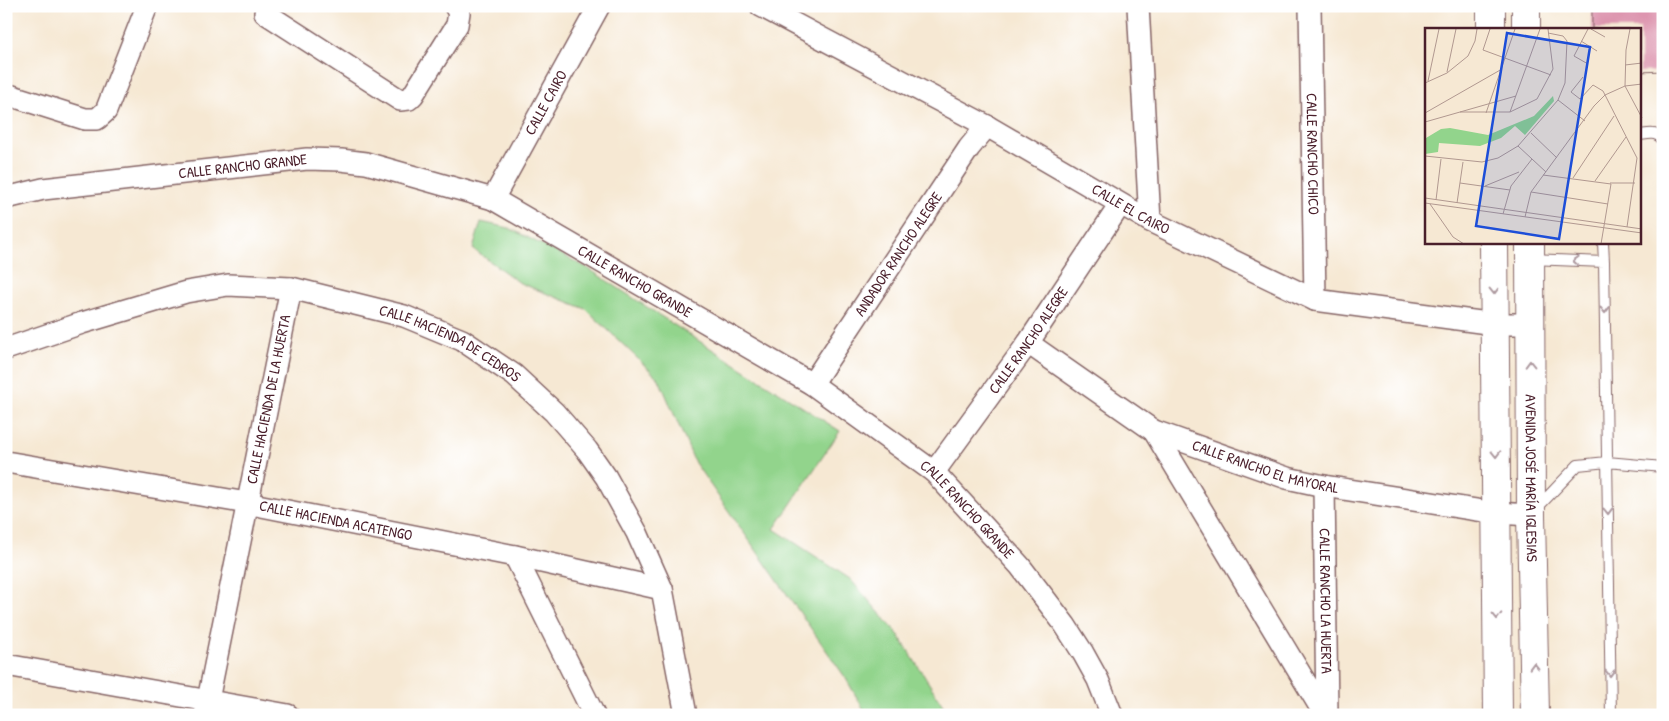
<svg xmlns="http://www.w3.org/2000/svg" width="1669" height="721" font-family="'Patrick Hand',sans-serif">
  <rect width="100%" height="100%" fill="#fff"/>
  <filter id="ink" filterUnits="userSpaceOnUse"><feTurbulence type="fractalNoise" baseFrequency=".02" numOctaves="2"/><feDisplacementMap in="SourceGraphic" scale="10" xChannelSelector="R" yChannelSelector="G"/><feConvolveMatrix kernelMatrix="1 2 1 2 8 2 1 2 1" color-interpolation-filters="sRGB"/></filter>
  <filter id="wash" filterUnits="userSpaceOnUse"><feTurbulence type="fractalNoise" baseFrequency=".0096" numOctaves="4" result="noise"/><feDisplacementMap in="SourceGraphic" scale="20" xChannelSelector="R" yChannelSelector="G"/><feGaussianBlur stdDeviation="1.12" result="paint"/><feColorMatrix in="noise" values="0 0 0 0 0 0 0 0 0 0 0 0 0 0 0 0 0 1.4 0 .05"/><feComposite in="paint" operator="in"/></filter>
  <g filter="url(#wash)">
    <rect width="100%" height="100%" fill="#f6e8d3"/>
    <path fill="#92d48c" stroke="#6e7a5c" d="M481,222L509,228L586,267L682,330L840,431L774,529L850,579L897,633L949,715H867L845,677L695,463L659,379L586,309L520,283L473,249Z"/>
    <g id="blocks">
      <path fill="#dd95af" d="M1592,6H1663V71L1640,72V29H1592Z"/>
    </g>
  </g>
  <g filter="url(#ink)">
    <use href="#blocks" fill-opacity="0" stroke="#866566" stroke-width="1"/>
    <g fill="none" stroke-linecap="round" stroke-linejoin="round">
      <g stroke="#866566" stroke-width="12">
        <path id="service" d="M1640,135C1649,134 1658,131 1663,141
          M1531,259L1604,262L1603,242
          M1604,262L1611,715
          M1537,508L1578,465L1607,462L1663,467"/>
      </g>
      <g stroke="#866566" stroke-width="24">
        <g id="minor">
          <path id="s1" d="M761,6L987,126L1150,221L1315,300L1495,324H1530"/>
          <path d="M1138,6L1150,221"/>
          <path id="s2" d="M1310,6L1315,300"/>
          <path d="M265,13L400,100L409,99L413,95L457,25L459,13L455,6"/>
          <path d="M6,94L85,119H97L106,111L147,6"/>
          <path id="s3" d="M6,198L43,189L307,159L341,160L366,163L493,199L812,384L934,472L1020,566L1065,625L1083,653L1098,680L1112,715"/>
          <path id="s4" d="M493,199L599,6"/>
          <path id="s5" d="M1028,343L1154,431L1287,478L1324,486L1496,513L1531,515"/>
          <path id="s6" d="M6,349L82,323L186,292L228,285L291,288L404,316L462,340L514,375L554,412L587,450L606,477L637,533L662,589L686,715"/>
          <path id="s7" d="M812,384L969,148L987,126"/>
          <path d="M1154,431L1325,715"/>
          <path id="s8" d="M6,462L247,503L515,556L662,589"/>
          <path id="s9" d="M934,472L1028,343L1120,205"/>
          <path id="s10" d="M1324,486L1327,715"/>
          <path d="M515,556L594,715"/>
          <path d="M6,665L288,715"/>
          <path id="s11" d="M205,715L291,288"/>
        </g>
      </g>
      <g stroke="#866566" stroke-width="30">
        <g id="secondary">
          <path d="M1491,6V29"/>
          <path d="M1526,6V29"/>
          <path d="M1494,242L1498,715"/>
          <path id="s12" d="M1530,242L1531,515L1535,715"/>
        </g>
      </g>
      <use href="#service" stroke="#fff" stroke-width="10"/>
      <use href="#minor" stroke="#fff" stroke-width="21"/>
      <use href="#secondary" stroke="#fff" stroke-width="28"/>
    </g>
    <defs><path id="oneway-chevron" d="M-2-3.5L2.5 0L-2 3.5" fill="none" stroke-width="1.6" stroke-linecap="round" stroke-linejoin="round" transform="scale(1.25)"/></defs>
    <g stroke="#ae9aa0">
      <use href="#oneway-chevron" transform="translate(1576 261) rotate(-178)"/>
      <use href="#oneway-chevron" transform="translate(1494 291) rotate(89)"/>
      <use href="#oneway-chevron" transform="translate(1605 310) rotate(89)"/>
      <use href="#oneway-chevron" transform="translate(1530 364) rotate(-91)"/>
      <use href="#oneway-chevron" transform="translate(1496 454) rotate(89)"/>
      <use href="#oneway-chevron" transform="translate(1608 511) rotate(89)"/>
      <use href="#oneway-chevron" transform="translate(1497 616) rotate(89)"/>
      <use href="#oneway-chevron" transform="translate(1534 666) rotate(-91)"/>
      <use href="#oneway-chevron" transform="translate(1610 673) rotate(89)"/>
    </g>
  </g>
  <g text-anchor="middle" stroke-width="5" stroke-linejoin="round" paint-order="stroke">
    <g font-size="15" fill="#4a1f2b" stroke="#fff">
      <text dy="5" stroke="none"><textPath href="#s4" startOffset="110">CALLE CAIRO</textPath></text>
      <text dy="5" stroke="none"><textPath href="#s2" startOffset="148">CALLE RANCHO CHICO</textPath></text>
      <text dy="5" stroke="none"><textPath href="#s3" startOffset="239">CALLE RANCHO GRANDE</textPath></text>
      <text dy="5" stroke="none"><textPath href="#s1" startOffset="422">CALLE EL CAIRO</textPath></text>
      <text dy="5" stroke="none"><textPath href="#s7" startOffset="156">ANDADOR RANCHO ALEGRE</textPath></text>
      <text dy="5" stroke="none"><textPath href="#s3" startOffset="659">CALLE RANCHO GRANDE</textPath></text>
      <text dy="5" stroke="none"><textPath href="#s9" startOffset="162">CALLE RANCHO ALEGRE</textPath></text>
      <text dy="5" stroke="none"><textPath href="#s6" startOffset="464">CALLE HACIENDA DE CEDROS</textPath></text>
      <text dy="5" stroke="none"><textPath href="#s11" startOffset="322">CALLE HACIENDA DE LA HUERTA</textPath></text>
      <text dy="5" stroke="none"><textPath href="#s5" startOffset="271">CALLE RANCHO EL MAYORAL</textPath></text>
      <text dy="5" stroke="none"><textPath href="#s12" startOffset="236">AVENIDA JOSÉ MARÍA IGLESIAS</textPath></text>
      <text dy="5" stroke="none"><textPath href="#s3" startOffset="1064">CALLE RANCHO GRANDE</textPath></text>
      <text dy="5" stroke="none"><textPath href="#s8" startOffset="335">CALLE HACIENDA ACATENGO</textPath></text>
      <text dy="5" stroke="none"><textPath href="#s10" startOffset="115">CALLE RANCHO LA HUERTA</textPath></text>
    </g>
  </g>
  <g transform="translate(1425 28)">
    <rect width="216" height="216" fill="#f6e8d3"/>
    <path d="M128,68L129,73L100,107L90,98L76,110L55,118L14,115L13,124L0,126V105L1,110L16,101L25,100L63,107L109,88Z" fill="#92d48c"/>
    <path fill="none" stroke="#b19890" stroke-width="1" d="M65,1L58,22L126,47M163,1L149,28L163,36M166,1L180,9M205,1L201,22L200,58L217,90M156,13L172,23M200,37L217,35M22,44L31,1M158,49L146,64L155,71L168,57L178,63L212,130L202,199M3,53L14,1M0,55L22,45L43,28L50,13L52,1M133,72L160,93M35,84H85L112,71L128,41L123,1M85,84L115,1M0,85L77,41M61,85L90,1M0,94L91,68M106,105L132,130M93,118L121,144M0,128L57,134L73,130L93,118L133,72L140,55L142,13L138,8L123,5M118,147L186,156L176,216M148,150L189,88M170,153L201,109M35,155L85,162M185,155H210M60,158L94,144M106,164L183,176M0,170L217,201M11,172L16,131M0,175L217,205M32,175L38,134M5,176L28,209L39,216M78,186L86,158L107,131M100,189L106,164L169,78L180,67L200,58L217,56"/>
    <path fill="#1d4ed8" fill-opacity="0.15" stroke="#1d4ed8" stroke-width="2.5" d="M82,5L165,19L134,211L51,198Z"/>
    <rect width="216" height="216" fill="none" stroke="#4a1f2b" stroke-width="2.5"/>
  </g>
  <rect width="1669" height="721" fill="none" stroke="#fff" stroke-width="25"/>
</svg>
